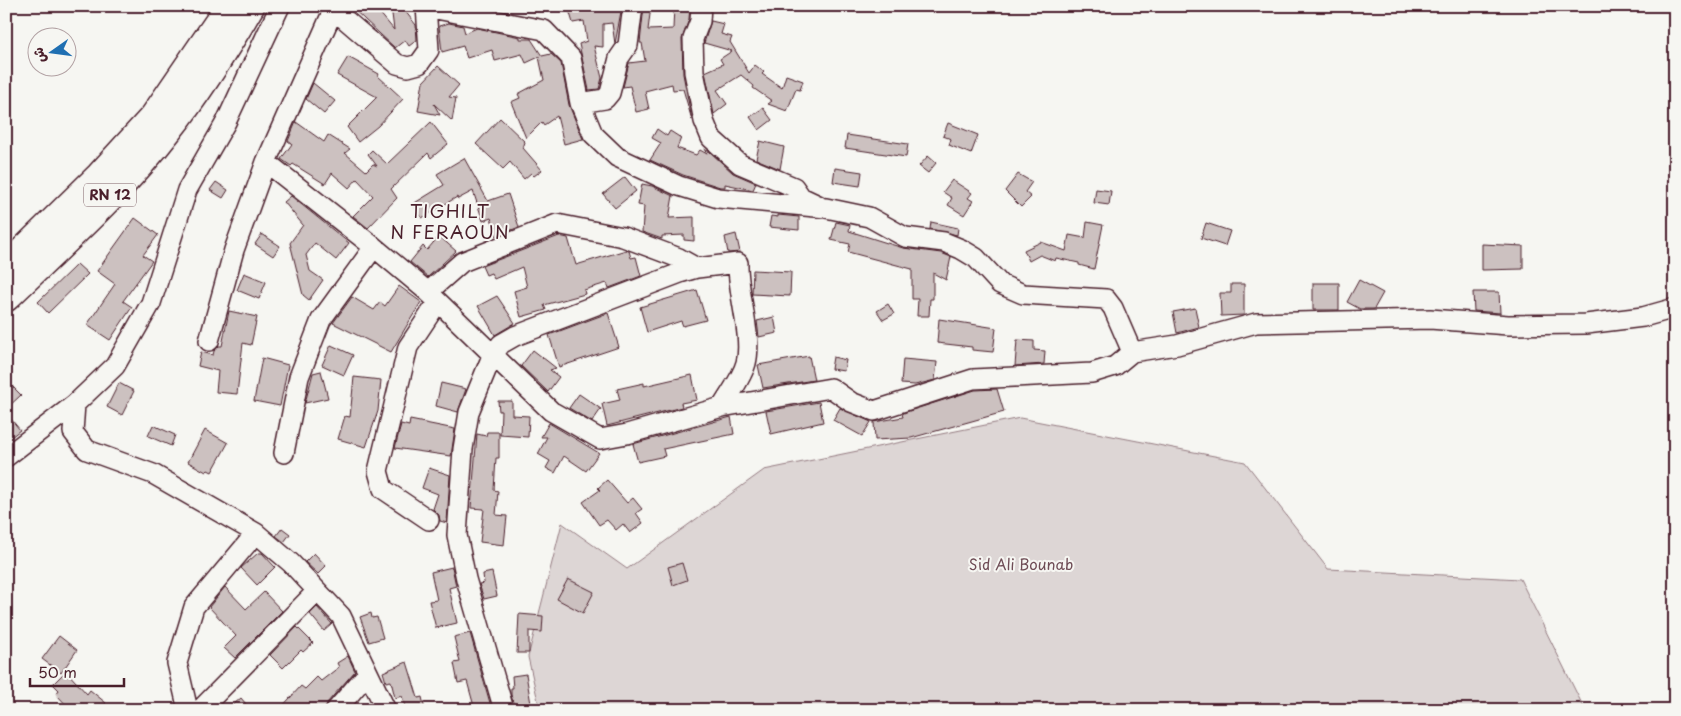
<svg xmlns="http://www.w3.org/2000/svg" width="1681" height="716" font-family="'Playpen Sans','Playpen Sans Arabic',sans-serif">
  <rect width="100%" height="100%" fill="#f6f6f2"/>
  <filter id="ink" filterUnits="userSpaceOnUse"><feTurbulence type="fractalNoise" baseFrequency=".02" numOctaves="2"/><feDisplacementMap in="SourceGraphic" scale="10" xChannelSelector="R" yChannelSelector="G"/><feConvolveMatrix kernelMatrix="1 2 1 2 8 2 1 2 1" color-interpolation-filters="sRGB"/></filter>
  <g filter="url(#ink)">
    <path fill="#ddd6d5" stroke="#947a80" d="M1020,418L1245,462L1328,569L1520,579L1585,710H540L528,657L562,523L627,569L764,470Z"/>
    <path fill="#ccc1c0" stroke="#4a1f2b" d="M350,6H374L394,30L391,6H401L416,25L417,40L409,46L405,40L395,48Z
      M585,6H622L615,44L612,23L603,24V47L594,46L602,78L599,89L589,90L579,44L587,41L584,21L573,23L569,10Z
      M644,6H651L648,30L673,29L674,6H690L689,19L682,39L683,74L692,120L683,89L673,90L672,84L645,91L649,109L636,112L630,86L623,87L629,63L645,61L642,43H640Z
      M711,21L724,24L721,34L732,37L730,42L749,73L755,65L764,72L762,74L782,88L786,75L803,81L800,90L796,89L787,111L768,104L772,101L753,88L754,86L741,75L717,90L727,104L714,114L705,72L723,64L720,59L732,51L704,43Z
      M449,23L463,26L465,33L477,28L520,37V39H531L542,56L551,54L561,63L569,105L583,139L564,144L557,116L544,125L542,122L526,138L511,102L520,98L518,94L544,80L539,57L526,63L522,54L495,61L492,50L467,58L463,46L442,52L439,26Z
      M348,57L379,74L378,76L403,99L378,126L358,142L347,127L377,97L337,75Z
      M438,66L459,85L449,97L456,98L452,121L434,104L440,115L418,111L423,82Z
      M313,83L335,101L324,114L306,99Z
      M763,108L772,120L759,130L750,117Z
      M500,118L525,142L523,148L542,170L534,176L531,173L524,179L510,162L503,169L476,144Z
      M296,122L324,142L328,135L350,149L345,153L366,171L373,164L377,166L368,154L372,150L387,164L431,122L448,144L431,158L428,153L391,189L397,198L368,228L353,216L373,196L357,179L349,188L332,173L325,184L293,164L291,166L281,159L292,144L288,141Z
      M948,123L978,135L971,154L949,145L951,139L943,136Z
      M657,129L667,136L670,131L681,138L677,148L696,155L700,150L707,154L704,149L710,152L733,173L756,183L753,190L725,184V187H720L683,175L650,160L661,143L652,138Z
      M847,135L908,144L906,157L845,148Z
      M760,141L784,147L780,169L756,159Z
      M928,156L936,163L928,173L919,166Z
      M464,158L488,201L508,194L519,227L497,236L491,218L483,221L473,191L458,199L457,197L422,218L413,204L444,185L437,174Z
      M835,168L862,172L860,186L833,182Z
      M1018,174L1032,182L1025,192L1031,197L1021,207L1005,191Z
      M625,177L636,191L615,208L603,194Z
      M952,180L972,193L968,198L973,201L964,215L948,205L952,198L943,192Z
      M216,182L228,190L223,198L210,190Z
      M642,184L652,186L673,196L669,218L694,217V241L684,240V235L662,236V239L642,232L644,206L638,205Z
      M1096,189L1111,191L1109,205L1094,203Z
      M291,196L349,243L336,260L315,243L306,255L310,271L323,280L309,300L303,295L290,243L303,225L284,202Z
      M778,215L799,217V230L769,227L771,216L778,217Z
      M135,218L158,235L143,255L152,261L123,301L132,307L110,340L87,325L115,284L97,271Z
      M836,222L850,225L849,231L903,248L941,253L951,257L946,280L933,273V299H930L929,316H917L918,299H912V269L848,252L850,244L831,240Z
      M931,222L958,228L957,235L930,229Z
      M1087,222L1103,225L1094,269L1079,265V263L1056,258L1055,261L1040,255L1029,261L1024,250L1041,242L1066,251L1069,235L1085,238Z
      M1206,223L1230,231L1225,246L1201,238Z
      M262,234L280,246L273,256L255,244Z
      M736,234L740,252L728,253L725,237Z
      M439,236L456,251L428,277L410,262L423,246L427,250Z
      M559,236L568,238L576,265L626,250L629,251L631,258L636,257L641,276L609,288L607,283L584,290L585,294L544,305L546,310L521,317L514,291L527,287L522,267L494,279L491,273L486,275L482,266Z
      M1482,244L1523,246V269L1482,270Z
      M77,264L88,274L48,313L38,302Z
      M753,270L791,272L790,296L752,294Z
      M244,273L266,282L259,299L237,290Z
      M1359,280L1383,293L1374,309H1360L1347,302Z
      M1313,283H1339V310H1313Z
      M1231,284H1244V315L1221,316L1220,293H1231Z
      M399,286L421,302L391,352L333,323L352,297L374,310L380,302L385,306Z
      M697,290L706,320L683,326L681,321L647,332L640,307Z
      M1473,292H1499L1500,313L1474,311Z
      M497,296L515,323L495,335L478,306Z
      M888,304L894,314L883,320L877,311Z
      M1195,308L1199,327L1177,333L1173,312Z
      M229,311L257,317L251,345L243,343L237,394L216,392L218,371L198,366L201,352L213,355L214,351L219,346H222Z
      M608,313L619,347L559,367L549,335Z
      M774,317L777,333L759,337L757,321Z
      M939,319L996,328L993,352L972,350V347L937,343Z
      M1017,340L1034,341V350L1045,351L1044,364L1015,366Z
      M331,345L353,355L344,375L322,365Z
      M533,350L556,368L550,370L559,377L548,392L521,366Z
      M809,356L814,380L763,388L758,365Z
      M833,357L846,360L844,371L831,369Z
      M262,358L288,365L280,406L254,401Z
      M903,359L937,362L935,380L915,385L901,384Z
      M321,371L328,398L305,403L313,373Z
      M692,375L697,400L681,403L682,407L607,426L602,404L620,400L617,389L644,383V386Z
      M354,377L381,380L378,411L366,447L338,439L345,416L350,417Z
      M6,380L21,395L6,409Z
      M119,383L134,391L122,415L107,407Z
      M441,383L466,389L458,412L436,406Z
      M997,389L1004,412L911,438L875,440L874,422L903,417L902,414L906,412L975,390Z
      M579,394L601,409L592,422L569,408Z
      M498,401H512V415L529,416L528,437L500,435L501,411H499Z
      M819,402L823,422L771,434L766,411Z
      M840,408L871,422L862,436L833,420Z
      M6,413L20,430L6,441Z
      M731,417L734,434L663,449L665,456L638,462L633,444Z
      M410,420L455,429L451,456L395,448L401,424L409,426Z
      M549,423L599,453L586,471L564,456L555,473L546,468L550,461L538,454L547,437H541Z
      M153,425L175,435L171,446L148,436Z
      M205,430L228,443L212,472L208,470L206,472L188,462Z
      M487,432H499V458H496L494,490L498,491L496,515L507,516L504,545L480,542L484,509L471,508L477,434L486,436Z
      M429,468L450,475L447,523L440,521L439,515L433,509L438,494L422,488Z
      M607,480L627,503L633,498L642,509L636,513L643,523L630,533L623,524L616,530L607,520L599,525L583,502L600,490L598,488Z
      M282,528L290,534L284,542L276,536Z
      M258,553H262L275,567L257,585L241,568Z
      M314,553L326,566L318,574L305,562Z
      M682,563L687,580L673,585L668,567Z
      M452,567L456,586L449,588L457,623L436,628L429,601L437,600L431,572Z
      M492,572L497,596L484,599L479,584L484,583L483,574Z
      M568,579L594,592L583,613L557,599Z
      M225,587L246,609L264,592L282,611L235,658L224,648L236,636L209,607Z
      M317,607L332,624L324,631L310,614Z
      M371,613L372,618L377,617L383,638L369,642L360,617Z
      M519,614L543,616L542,632L529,631V653H517Z
      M297,627L313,643L303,652L301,650L283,668L270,655Z
      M470,633L492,710H475L467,681L458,683L454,663L460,662L454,637Z
      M59,636L77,650L61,673L42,659Z
      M348,656L355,671L327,703L325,710H279L301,686L305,689L317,677L321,681L339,667L337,663Z
      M407,662L418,698L422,697L425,710H406L402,696L395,698L391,681L386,682L383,672Z
      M66,671L87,694L90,690L106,703L100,710H71L56,694L59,690L53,684Z
      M526,674L532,710H515L511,695V688H513L512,676Z
      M241,698L251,710H227Z"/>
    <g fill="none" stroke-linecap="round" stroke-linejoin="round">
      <g stroke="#4a1f2b" stroke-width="22">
        <path id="minor" d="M280,6L226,122L187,190L151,303L115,366L75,404L73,432L87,450L153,474L256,533L291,563L341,616L386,710
          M701,6L700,21L693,39L694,72L704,121L711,138L740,164L794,187L801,197L818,205
          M426,7L544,30L571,58L580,103L593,134L617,157L679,186L718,198L826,208L869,217L905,237L944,242L961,249L976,258L1000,284L1023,294L1106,299L1113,308L1132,352
          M334,10L397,64L408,67L419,64L429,50L426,6
          M580,103L605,99L610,93L619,58L628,45L633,6
          M266,162L374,247L428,292L551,411L600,439L627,434L722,407L831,388L851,402L874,411L973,379L1092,373L1115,366L1132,352L1177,345L1256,323L1430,319L1508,325L1586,324L1643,317L1675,308
          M428,292L462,262L557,224L623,237L679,258L697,268
          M209,341L234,250L266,162L335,6
          M284,453L299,377L321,320L374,247
          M6,457L75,404
          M429,520L383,489L378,471L408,347L438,302
          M188,710L177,663L194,607L256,533
          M200,710L317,591
          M336,710L368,673
          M504,710L466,579L457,535L463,449L469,412L492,356L501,344L515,336L680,273L697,268L738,263C737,292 753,337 746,363C742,378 730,393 722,407"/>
      </g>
      <g stroke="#4a1f2b" stroke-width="31">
        <path id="highway" d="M6,268L100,176L154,117L230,6
          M6,297C62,243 121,191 168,130C199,91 225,49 250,6"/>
      </g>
      <use href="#minor" stroke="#f6f6f2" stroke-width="19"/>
      <use href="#highway" stroke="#f6f6f2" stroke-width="28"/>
    </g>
  </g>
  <g text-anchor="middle" stroke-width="4" stroke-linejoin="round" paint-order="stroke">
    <rect fill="#f6f6f2" stroke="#7e6067" stroke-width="1" x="84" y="183.5" width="52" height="23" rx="4"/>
    <g font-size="14" font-weight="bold" fill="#4a1f2b">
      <text x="110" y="200">RN 12</text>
    </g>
    <g font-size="15" fill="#6f4d56" stroke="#f6f6f2">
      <text x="1021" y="570">Sid Ali Bounab</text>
    </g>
    <g font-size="18" letter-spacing="1" fill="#4a1f2b" stroke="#f6f6f2">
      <text x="450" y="218">TIGHILT<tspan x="450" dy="21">N FERAOUN</tspan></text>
    </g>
  </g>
  <rect width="1681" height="716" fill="none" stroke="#f6f6f2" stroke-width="25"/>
  <rect x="12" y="12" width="1656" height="691" fill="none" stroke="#4a1f2b" stroke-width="2" filter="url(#ink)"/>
  <g transform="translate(52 52) rotate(256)"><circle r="24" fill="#f6f6f2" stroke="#b1a0a2"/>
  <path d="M0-4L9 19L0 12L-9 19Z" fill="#1f6fb2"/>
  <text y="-8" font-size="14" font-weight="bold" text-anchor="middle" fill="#4a1f2b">ش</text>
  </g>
  <path d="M30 678v8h94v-8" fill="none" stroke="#4a1f2b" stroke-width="2.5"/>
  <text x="38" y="678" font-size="15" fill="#4a1f2b" stroke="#f6f6f2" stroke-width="4" paint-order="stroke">50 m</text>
</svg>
